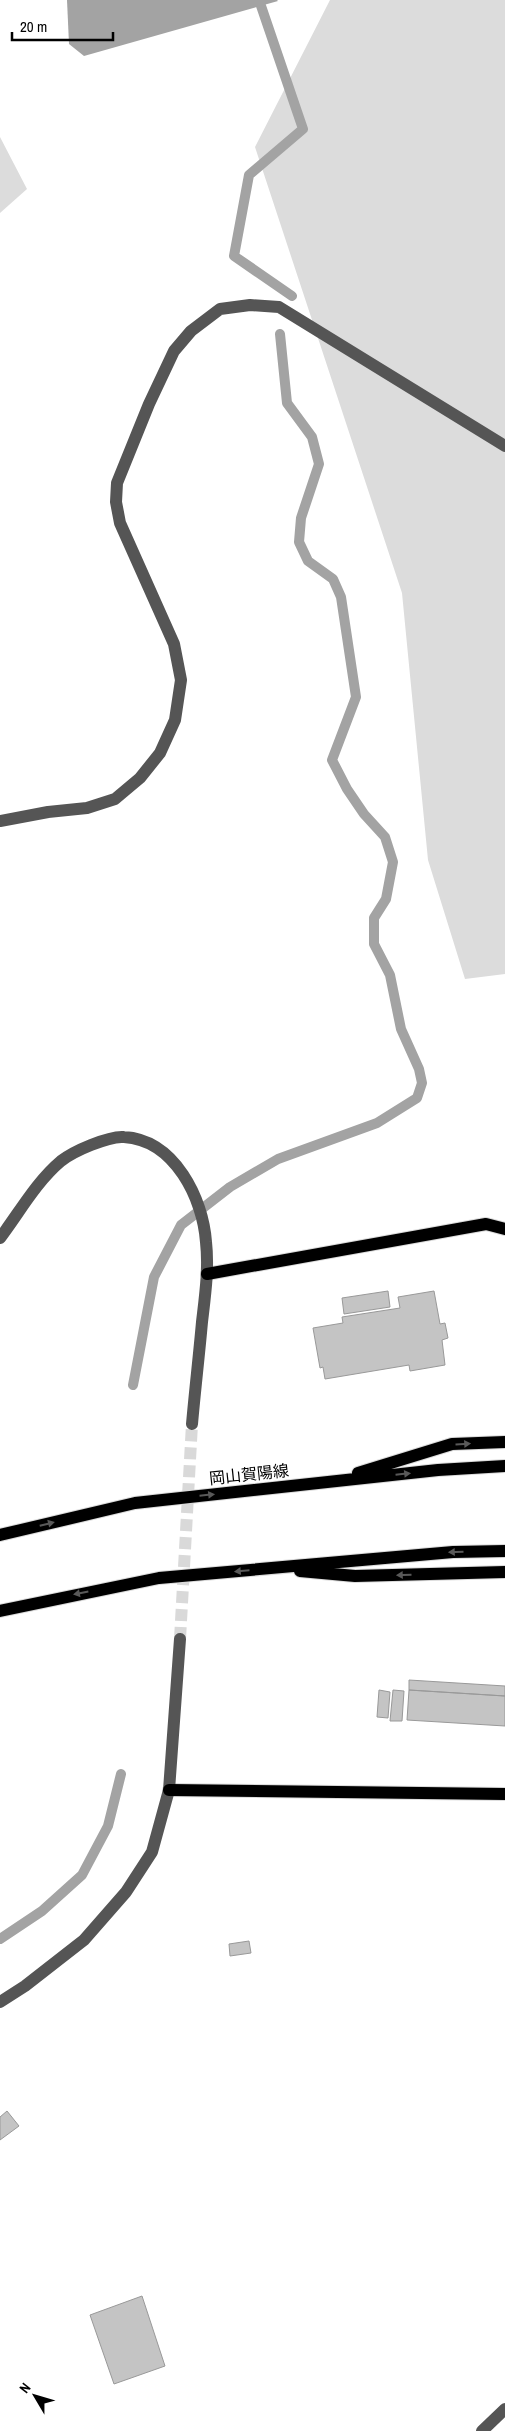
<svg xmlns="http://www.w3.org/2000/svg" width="505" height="2431" font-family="'Archivo Narrow','Noto Sans JP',sans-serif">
  <rect width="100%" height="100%" fill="#fff"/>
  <path fill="#dcdcdc" d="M330,0H505V974L465,979L428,860L402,593L255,147Z
    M0,137L27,189L0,213Z"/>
  <path fill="#a3a3a3" d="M67,0H277L278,1L84,56L69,44Z"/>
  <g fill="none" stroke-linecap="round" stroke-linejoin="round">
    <path stroke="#a3a3a3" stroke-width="10" d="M259,0L303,129L249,175L234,256L292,296
      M133,1385L154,1277L181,1225L230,1187L278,1159L377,1123L417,1098L422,1083L419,1069L401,1029L390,975L374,944V918L386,899L393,862L385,837L364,814L347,789L332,760L356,697L341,597L333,579L308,561L299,542L301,518L319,464L312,437L287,403L280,334
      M0,1939L42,1911L82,1875L108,1826L121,1774"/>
  </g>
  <path fill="#c4c4c4" stroke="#999" d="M388,1291L390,1307L344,1314L342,1298Z
    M434,1291L440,1324L445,1323L448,1338L442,1340L445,1365L410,1371L409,1365L325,1379L323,1367L320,1368L313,1328L343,1323L342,1317L400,1308L398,1297Z
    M409,1680L505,1686V1696L409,1690Z
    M379,1690L390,1692L388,1718L377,1717Z
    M393,1690L404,1691L402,1721H390Z
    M409,1690L505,1696V1726L407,1720Z
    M249,1941L251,1953L230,1956L229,1944Z
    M7,2111L19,2126L0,2140V2117Z
    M142,2296L165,2366L114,2384L90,2315Z"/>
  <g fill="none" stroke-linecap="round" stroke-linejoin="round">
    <path stroke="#d9d9d9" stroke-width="12" stroke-dasharray="12 6" stroke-linecap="butt" d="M180,1639L192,1424"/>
    <g stroke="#dbdbdb" stroke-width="14">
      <path id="major" d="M207,1274L486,1224L505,1229
        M358,1473L452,1444L505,1442
        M0,1535L135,1503L438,1470L505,1466
        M300,1571L355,1576L505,1572
        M0,1611L159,1578L453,1552L505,1551
        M169,1790L505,1794"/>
    </g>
    <path stroke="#555" stroke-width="12" d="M0,821L48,812L87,808L115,799L140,778L160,753L175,720L181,680L174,644L120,523L116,502L117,483L149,404L174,351L191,331L220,309L250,305L279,307L505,446
      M0,1238C19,1213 36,1182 61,1161C70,1154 81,1149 91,1145C101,1141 114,1136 124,1137C175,1140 203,1199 206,1242C209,1269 205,1296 202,1322C199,1356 195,1390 192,1424
      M0,2002L25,1986L84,1940L126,1892L152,1852L169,1790L180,1639
      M482,2431L505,2409"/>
    <use href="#major" stroke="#000" stroke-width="12"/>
  </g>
  <defs><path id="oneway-solid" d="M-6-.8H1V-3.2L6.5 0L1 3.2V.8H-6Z" transform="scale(1.25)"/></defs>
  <g fill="#595959">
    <use href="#oneway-solid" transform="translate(463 1444) rotate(-3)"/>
    <use href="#oneway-solid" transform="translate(403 1474) rotate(-6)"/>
    <use href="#oneway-solid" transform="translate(207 1495) rotate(-6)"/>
    <use href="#oneway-solid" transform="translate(47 1524) rotate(-14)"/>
    <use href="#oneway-solid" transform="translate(456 1552) rotate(178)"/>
    <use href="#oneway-solid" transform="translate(242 1571) rotate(175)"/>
    <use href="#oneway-solid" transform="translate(404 1575) rotate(178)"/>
    <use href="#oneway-solid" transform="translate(81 1593) rotate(169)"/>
  </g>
  <g text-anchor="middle" stroke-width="4" stroke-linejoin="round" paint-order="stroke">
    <g font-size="16" fill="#000" stroke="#fff">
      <text transform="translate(249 1474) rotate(-6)" y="6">岡山賀陽線</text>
    </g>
  </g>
  <g transform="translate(35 2396) rotate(308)" stroke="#ffffff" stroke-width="4" paint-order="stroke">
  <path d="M0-4L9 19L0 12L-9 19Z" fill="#000000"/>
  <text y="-8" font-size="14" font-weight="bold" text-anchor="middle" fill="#000000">N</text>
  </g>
  <path d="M12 32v8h101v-8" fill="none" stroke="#000000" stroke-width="2.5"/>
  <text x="20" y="32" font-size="15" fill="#000000" stroke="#ffffff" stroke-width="4" paint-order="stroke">20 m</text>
</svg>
